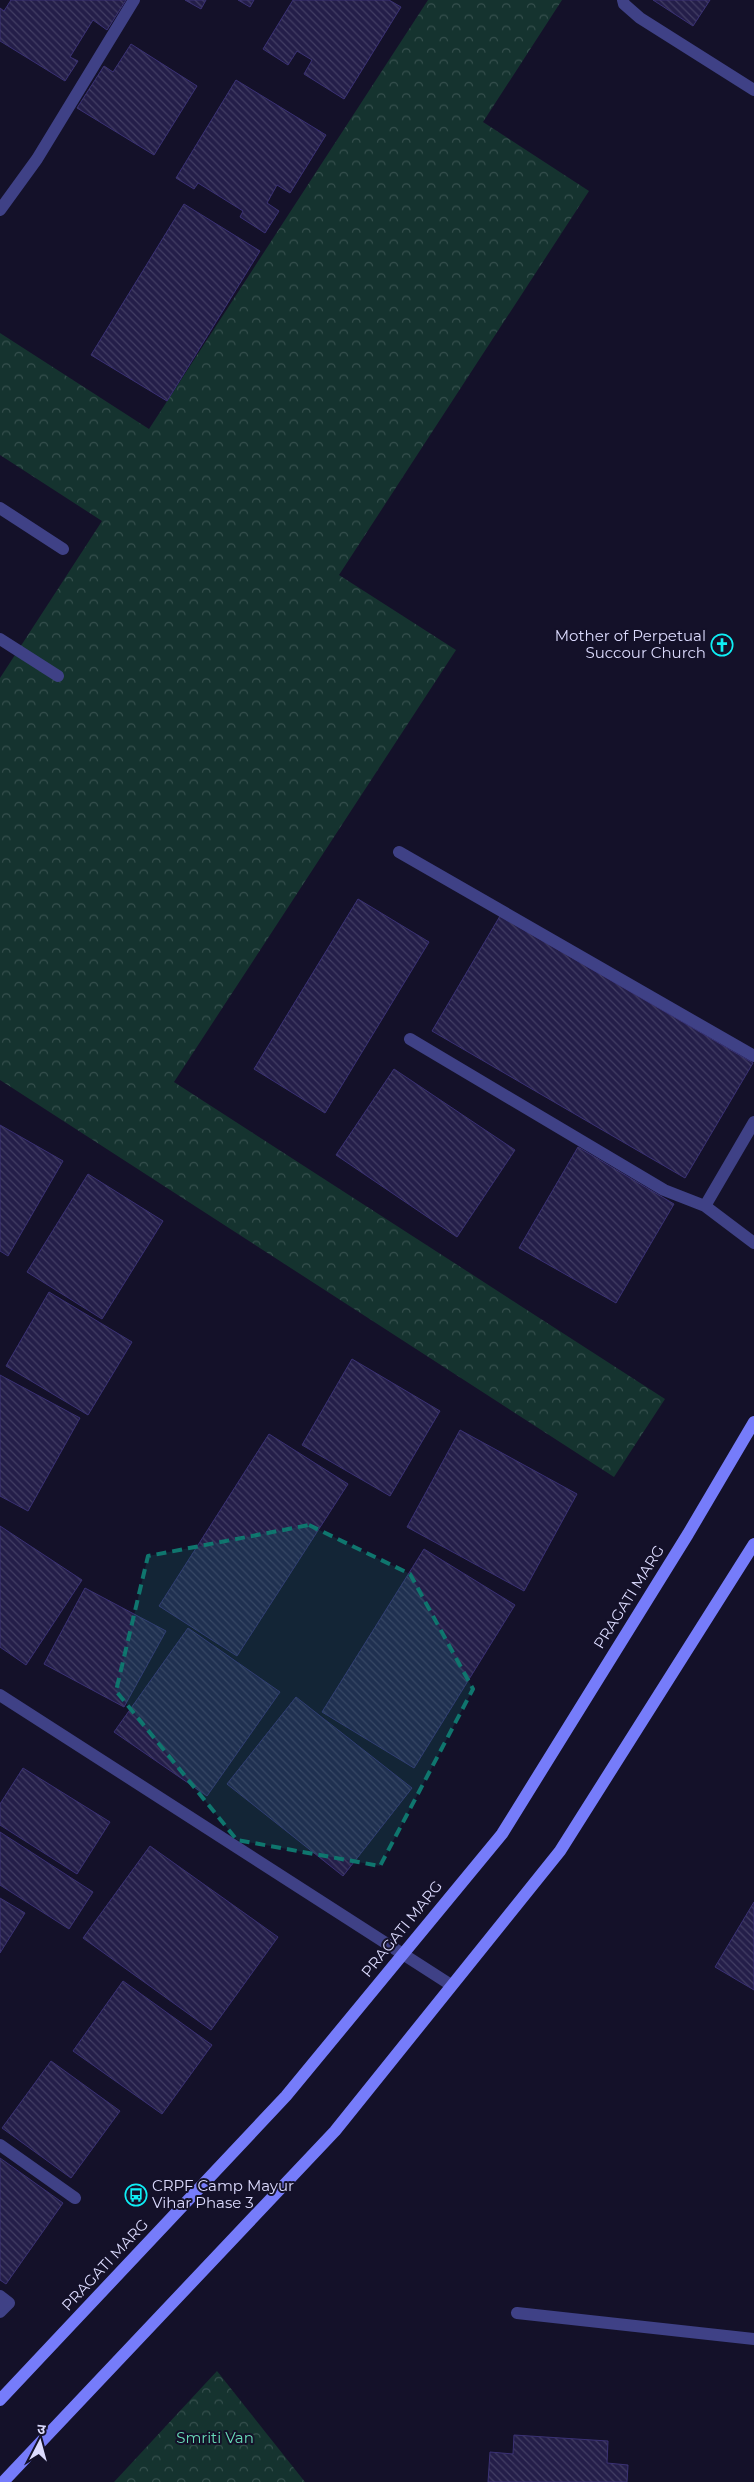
<svg xmlns="http://www.w3.org/2000/svg" width="754" height="2482" font-family="Montserrat,'Noto Sans Devanagari',sans-serif">
  <defs>
    <pattern id="forest-crowns" width="20" height="18" patternUnits="userSpaceOnUse" patternTransform="scale(1.25)"><rect width="20" height="18" fill="#15332f"/><path d="M2 6a3 3 0 1 1 6 0M12 15a3 3 0 1 1 6 0" fill="none" stroke="#36504e"/></pattern>
    <pattern id="building-back-hatch" width="6" height="6" patternUnits="userSpaceOnUse" patternTransform="scale(1.25)"><rect width="6" height="6" fill="#241e49"/><path d="M-1 5l2 2M0 0l6 6M5-1l2 2" fill="none" stroke="#433e64"/></pattern>
  </defs>
  <rect width="100%" height="100%" fill="#141129"/>
  <path fill="url(#forest-crowns)" d="M428,0H562L483,122L589,191L339,575L456,650L174,1082L665,1399L614,1477L0,1080V678L102,521L0,455V333L149,429Z
    M217,2371L305,2482H114Z"/>
  <path fill="url(#building-back-hatch)" stroke="#3a3174" d="M11,0H126L107,30L93,20L70,57L78,61L65,81L0,41V8L4,11Z
    M185,0H206L201,9Z
    M238,0H254L250,7Z
    M293,0H389L401,7L344,99L304,74L312,60L297,51L288,65L263,49Z
    M653,0H710L693,26Z
    M131,44L197,86L154,155L77,108L104,66L113,72Z
    M236,80L326,135L290,193L277,185L267,203L279,211L265,233L240,217L243,211L198,183L194,189L176,178Z
    M184,204L260,251L167,401L91,355Z
    M358,899L429,942L325,1113L254,1069Z
    M500,916L753,1063L685,1178L432,1031Z
    M394,1069L515,1150L457,1237L336,1155Z
    M0,1125L63,1161L8,1256L0,1251Z
    M578,1147L674,1204L616,1303L519,1248Z
    M88,1174L163,1221L102,1319L27,1272Z
    M49,1292L132,1342L88,1415L6,1366Z
    M352,1359L440,1411L390,1496L302,1445Z
    M0,1375L80,1418L28,1511L0,1496Z
    M460,1430L577,1494L524,1591L407,1527Z
    M269,1434L348,1484L237,1656L159,1606Z
    M0,1526L82,1580L26,1665L0,1647Z
    M424,1549L515,1605L414,1768L322,1712Z
    M85,1588L166,1631L124,1707L44,1664Z
    M188,1628L280,1692L207,1796L114,1732Z
    M296,1697L412,1788L343,1876L227,1784Z
    M23,1768L110,1822L77,1874L0,1825V1804Z
    M0,1832L93,1892L69,1929L0,1885Z
    M150,1846L278,1937L211,2030L83,1938Z
    M0,1898L25,1913L0,1953Z
    M754,1902V1990L715,1967Z
    M123,1981L212,2045L162,2114L73,2051Z
    M51,2061L120,2111L71,2178L2,2128Z
    M0,2158L63,2203L6,2284L0,2280Z
    M514,2435L608,2441L607,2463L628,2465L627,2482H488L490,2452L513,2454Z"/>
  <g fill="none" stroke-linecap="round" stroke-linejoin="round">
    <path stroke="#3f4186" stroke-width="12" d="M623,0L624,4L640,18L754,90
      M0,210L37,159L134,0
      M0,508L63,549
      M0,639L58,676
      M399,852L754,1056
      M410,1039L664,1190L705,1206
      M754,1122L705,1206L754,1243
      M0,2145L75,2198
      M0,2296L9,2303L0,2312
      M517,2313L754,2339"/>
    <path stroke="#3f4186" stroke-width="12" d="M0,1695L451,1985"/>
    <path stroke="#767cfa" stroke-width="12" d="M0,2400L286,2096L502,1834L688,1534L754,1422
      M3,2482L335,2131L560,1851L754,1544"/>
  </g>
  <path fill="#0f766e" fill-opacity="0.2" stroke="#0f766e" stroke-width="4" stroke-dasharray="10 6" stroke-linejoin="round" d="M309,1525L410,1574L473,1689L380,1866L237,1840L116,1691L148,1556Z"/>
  <defs>
    <g id="church-ring" transform="scale(1.125)"><circle r="9.5" fill="#141129" stroke="#0feff5" stroke-width="1.5"/><path d="M-1.2-6h2.4v3.5h3.3v2.4h-3.3V6h-2.4V-.1h-3.3v-2.4h3.3Z" fill="#0feff5"/></g>
    <g id="bus-ring" transform="scale(1.125)"><circle r="9.5" fill="#141129" stroke="#0feff5" stroke-width="1.5"/><path d="M-5-6H5V4H4V6H2V4H-2V6H-4V4H-5ZM-3.5-4V0h7V-4ZM-3.5 1.2v1.5H-2V1.2ZM2 1.2v1.5H3.5V1.2Z" fill="#0feff5"/></g>
  </defs>
  <g fill-rule="evenodd">
    <use href="#church-ring" x="722" y="645"/>
    <use href="#bus-ring" x="136" y="2195"/>
  </g>
  <g text-anchor="middle" stroke-width="4" stroke-linejoin="round" paint-order="stroke">
    <g font-size="15" fill="#dcdbfe" stroke="#141129" text-anchor="end">
      <text x="706" y="641">Mother of Perpetual<tspan x="706" dy="17">Succour Church</tspan></text>
      <text x="152" y="2191" text-anchor="start">CRPF Camp Mayur<tspan x="152" dy="17">Vihar Phase 3</tspan></text>
    </g>
    <g font-size="15" fill="#dcdbfe" stroke="#141129">
      <text transform="translate(629 1597) rotate(-58)" y="5">PRAGATI MARG</text>
      <text transform="translate(402 1929) rotate(-51)" y="5">PRAGATI MARG</text>
      <text transform="translate(105 2265) rotate(-47)" y="5">PRAGATI MARG</text>
    </g>
    <g font-size="15" fill="#68dcb7" stroke="#141129">
      <text x="215" y="2443">Smriti Van</text>
    </g>
  </g>
  <g transform="translate(40 2442) rotate(6)" stroke="#141129" stroke-width="4" paint-order="stroke">
  <path d="M0-4L9 19L0 12L-9 19Z" fill="#dcdbfe"/>
  <text y="-8" font-size="14" font-weight="bold" text-anchor="middle" fill="#dcdbfe">उ</text>
  </g>
</svg>
